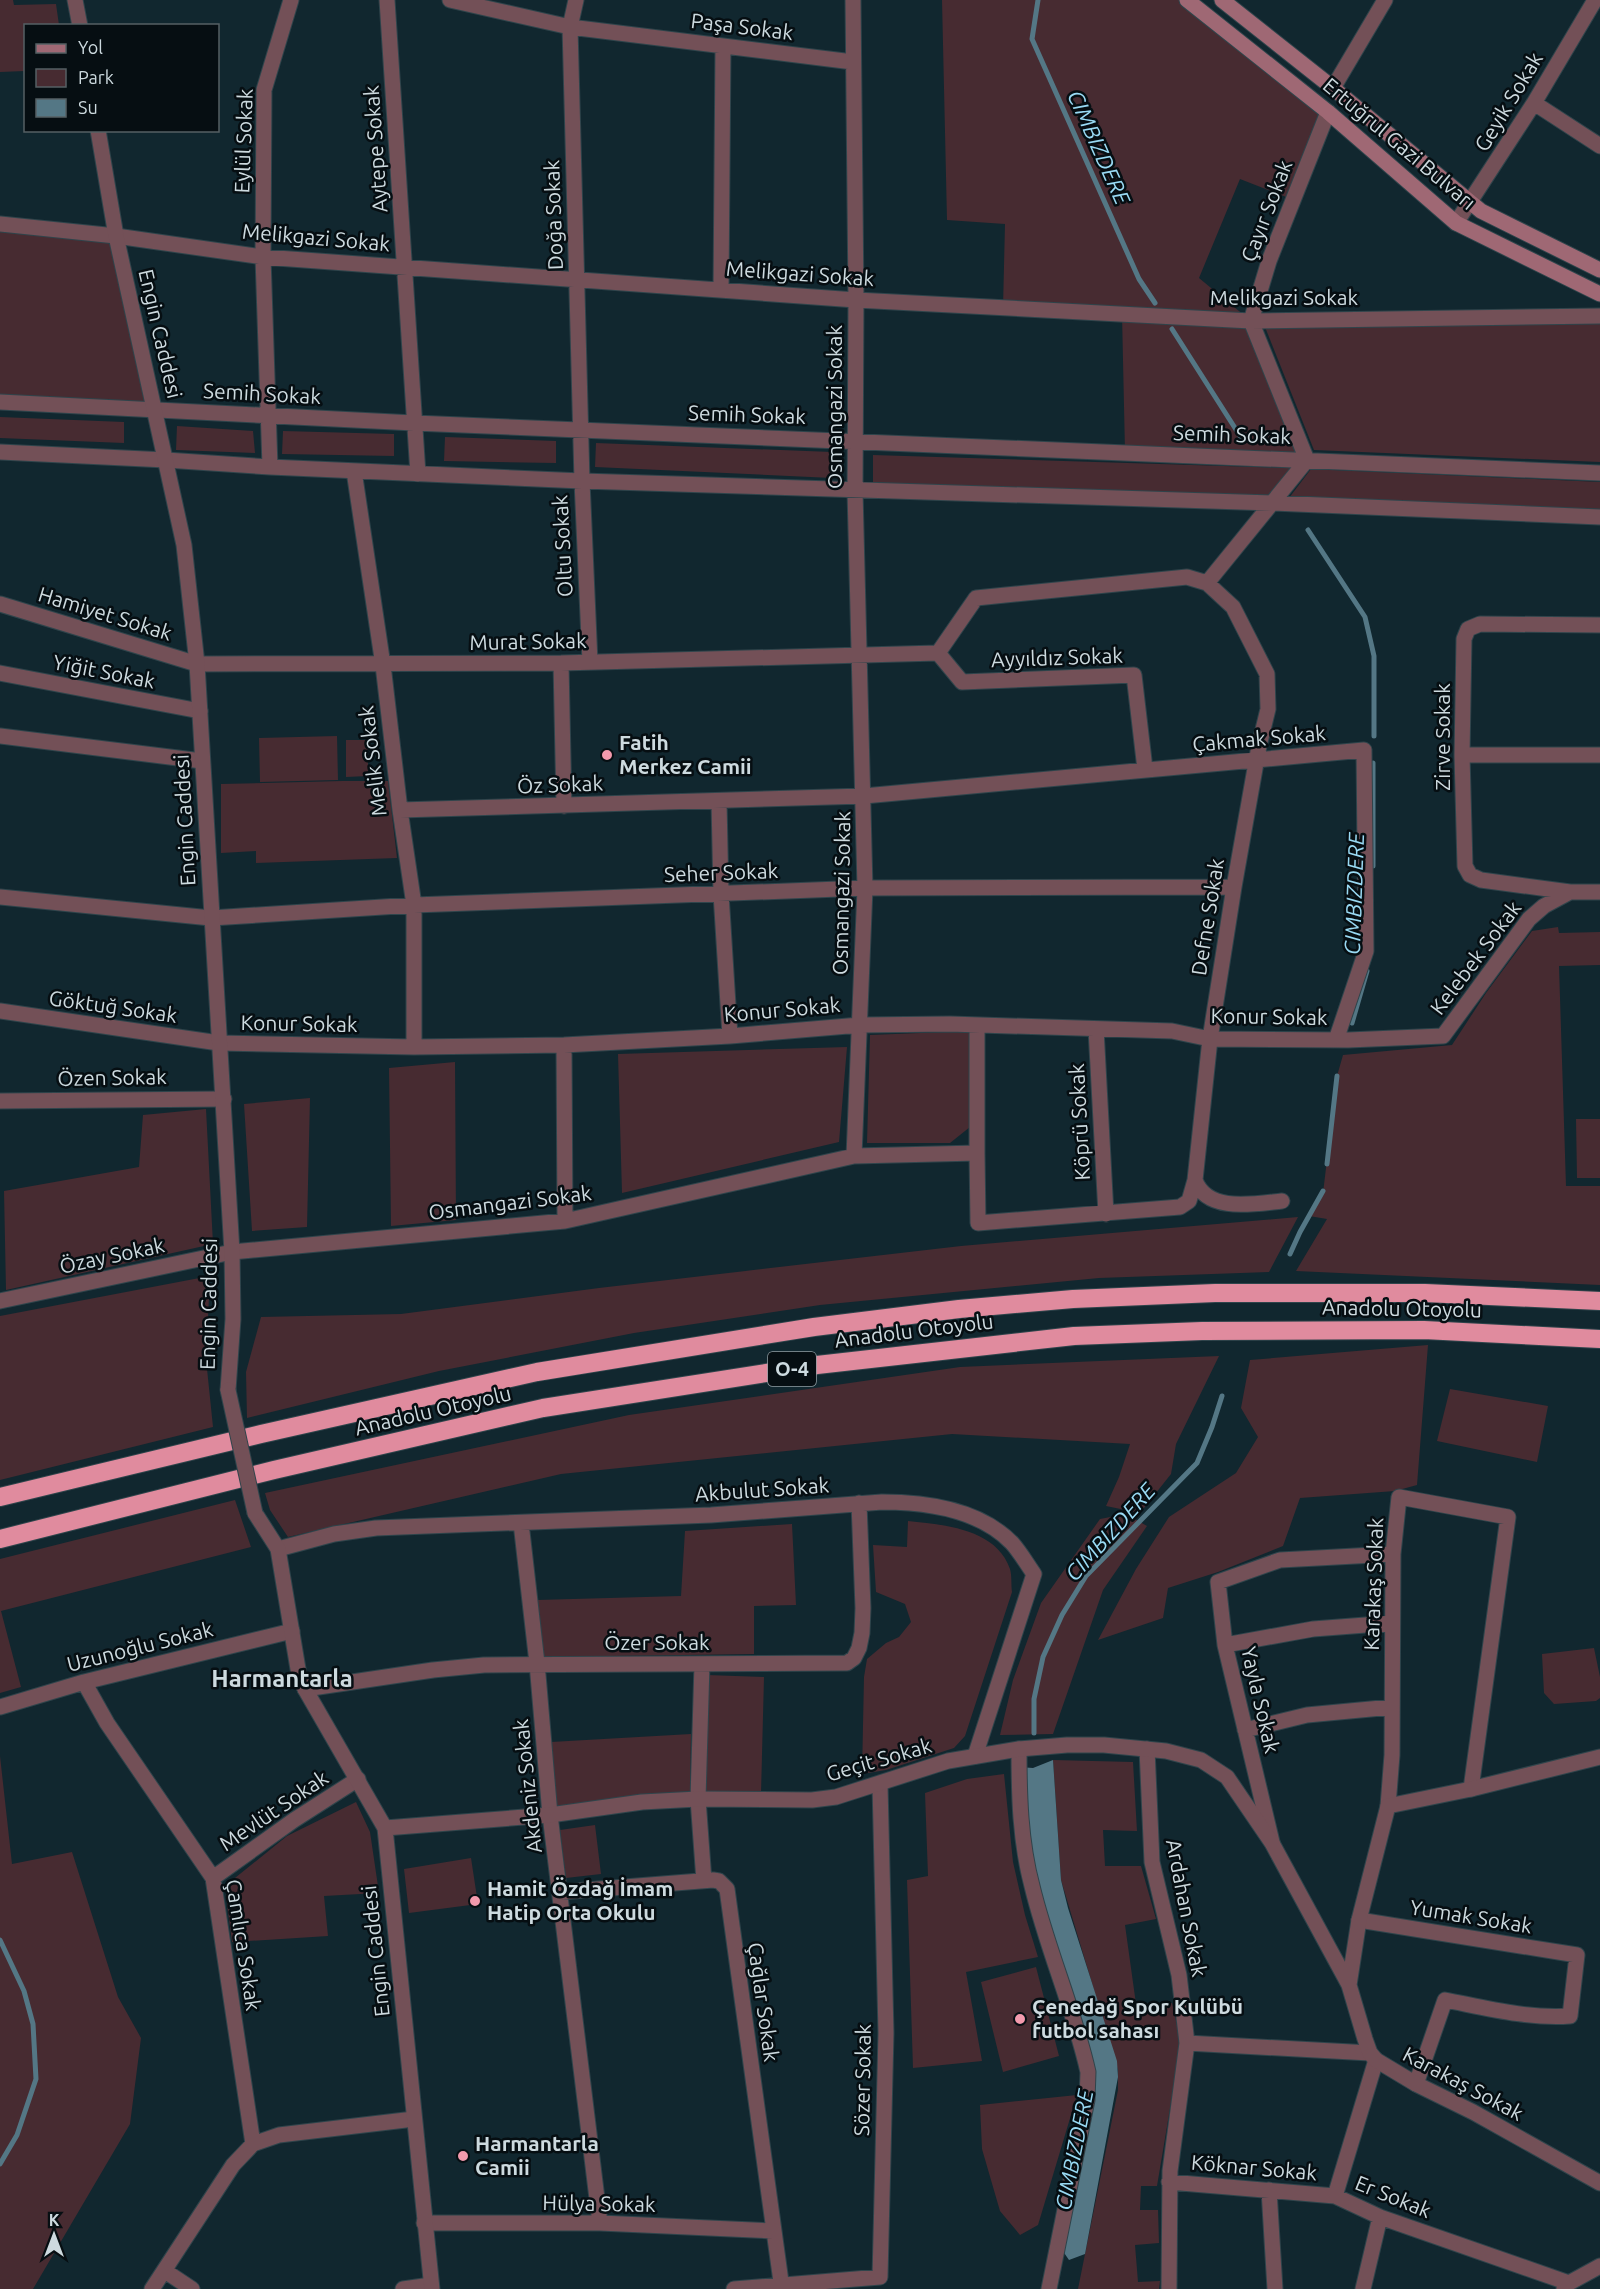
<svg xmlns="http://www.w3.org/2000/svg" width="1600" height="2289" font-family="Ubuntu,sans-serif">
  <rect width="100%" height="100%" fill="#11272f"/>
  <path fill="#472b31" d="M0,0H13L14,5L56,4L59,25L26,26L25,71L0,72Z
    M942,0H1192L1328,112L1294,200L1240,179L1199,278L1251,321L1307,460L1125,452L1122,314L1003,308L1005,224L947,220Z
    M0,224L116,236L156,410L0,402Z
    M1600,323V462L1314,450L1265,327Z
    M0,417L124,422V443L0,438Z
    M177,426L253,431L255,453L176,450Z
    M283,431L394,434V456L282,454Z
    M445,437L556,441V463L444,461Z
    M596,443L832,452V478L595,467Z
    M873,455L1292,468L1270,497L873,484Z
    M1311,469L1600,482V509L1289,498Z
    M337,736L338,780L260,782L259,738Z
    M346,740H368V776L346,777Z
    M342,781H388L397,858L256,863V851L221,853V784Z
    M1558,927L1559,933L1600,932V965L1559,966L1566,1186H1600V1285L1296,1271L1327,1219L1309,1216L1323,1193L1337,1076L1343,1055L1452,1045L1486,993L1532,931Z
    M970,1031V1127L950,1143H867L870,1035Z
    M847,1047L839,1142L622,1193L618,1054Z
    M455,1062L456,1220L391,1226L389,1068Z
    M310,1098L307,1227L252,1231L244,1104Z
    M206,1109L213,1244L6,1290L4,1191L139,1167L143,1115Z
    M1576,1119H1600V1178H1577Z
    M1298,1217L1269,1272L1099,1278L820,1305L634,1333L439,1371L247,1418L246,1372L261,1317L401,1314L599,1288L961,1246Z
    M210,1276L206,1359L213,1427L0,1480V1316Z
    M1428,1345L1417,1485L1395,1491L1300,1498L1283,1546L1218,1572L1168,1588L1163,1618L1098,1640L1136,1569L1169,1517L1236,1473L1258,1437L1241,1408L1250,1360Z
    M1219,1356L1176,1444L1171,1474L1140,1513L1106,1506L1119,1477L1130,1444L952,1434L561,1474L288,1537L270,1510L265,1493L629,1415L960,1367Z
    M1450,1389L1548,1406L1537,1462L1437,1441Z
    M235,1500L251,1547L1,1611L21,1687L0,1693V1559Z
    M1126,1514L1147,1526L1103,1590L1053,1734L1000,1735L1013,1680L1041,1603L1100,1519Z
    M908,1521C943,1525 996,1528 1010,1569C1012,1576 1011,1585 1012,1592L965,1736L954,1748L886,1770L862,1774L864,1677L867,1659L886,1643L899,1637L911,1622L905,1604L876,1592L873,1545L907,1547Z
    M792,1524L796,1605L754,1606V1654L541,1657L537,1600L681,1596L685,1531Z
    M1594,1648L1600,1677V1698L1596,1701L1554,1704L1544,1693L1542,1654Z
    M707,1675L764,1677L761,1794L704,1792Z
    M691,1734L690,1793L556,1810L551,1742Z
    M0,1756L12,1864L72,1852L118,1997L141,2038L130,2124L33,2289H0Z
    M1053,1760L1133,1762L1137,1831L1103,1830L1105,1866H1141L1156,1919L1125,1925L1136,2004L1172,2003L1181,2043L1157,2186H1141L1140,2210H1158L1159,2243L1135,2245L1138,2282L1160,2281L1159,2289H1078L1118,2090V2070L1061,1880Z
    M1004,1774L1013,1862L1025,1915L1038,1957L966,1972L982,2061L913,2068L907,1880L928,1876L925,1793L967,1779Z
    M356,1802L370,1832L379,1893L324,1896L328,1936L232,1942L226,1896L230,1882L287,1836Z
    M595,1825L601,1874L566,1878L560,1830Z
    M471,1858L478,1904L409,1913L404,1869Z
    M1036,1967L1059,2056L1003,2072L981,1982Z
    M1077,2095L1038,2225L1020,2235L1000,2211L982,2149L980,2105Z"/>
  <path fill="#547785" d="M1053,1760L1061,1880L1068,1908L1117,2061L1118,2077L1085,2254L1069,2260L1058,2244L1088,2086L1044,1932L1019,1767L1033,1768Z"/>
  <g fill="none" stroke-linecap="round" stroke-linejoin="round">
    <path stroke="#547785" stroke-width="5" d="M1038,0L1032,39L1139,279L1155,303
      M1172,329L1242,439
      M1308,530L1365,617L1374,656V736
      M1373,866V763
      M1352,1023L1367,971
      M1327,1164L1337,1076
      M1290,1254L1300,1232L1323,1191
      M1034,1733V1699L1043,1657L1062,1615L1086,1576L1197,1463L1212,1427L1222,1396
      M0,1940L24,1991L33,2024L36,2079L17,2135L0,2164"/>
    <g stroke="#2f444b" stroke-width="17">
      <path id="minor" d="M387,0L418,474
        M450,0L570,27L853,62
        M576,0L570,27L582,481L590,662
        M1333,88L1385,0
        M1534,103L1600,146
        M1456,223L1534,103L1595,0
        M0,224L116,236L263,257L856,300L1251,321L1600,316
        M721,290L723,46
        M0,402L414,423L1600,473
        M0,452L166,460L270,467L582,481L1273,503L1600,517
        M1307,460L1251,321L1269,261L1328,112
        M270,467L263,257L264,90L291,0
        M354,471L383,665L400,810L414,905V1047
        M1207,583L1307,460
        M0,604L197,664L561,663L938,653
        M1600,625L1480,624L1468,629L1464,639L1462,755L1465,866L1470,875L1481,880L1570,892H1600
        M938,653L976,598L1187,577L1207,583L1233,607L1267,674L1268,709L1259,746L1234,887L1210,1039L1195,1180C1207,1213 1253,1204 1282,1201
        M938,653L962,682L1134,675L1145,769
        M561,663L564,806
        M0,673L200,711
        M0,736L202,761
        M1462,755H1600
        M719,802L721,894L730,1036
        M400,810L864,796L1364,750L1366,951L1336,1040
        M0,897L211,918L414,905L865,888L1234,887
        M0,1011L219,1043L414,1047L564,1045L730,1036L860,1025L950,1024L1172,1031L1210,1039L1348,1040L1443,1036L1529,919L1544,906L1570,892
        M1096,1029L1106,1214
        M564,1045L565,1221
        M0,1101L224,1099
        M977,1153L978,1223L1180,1207L1189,1201L1195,1180
        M854,1156L977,1153V1025
        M0,1301L232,1252L565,1221L854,1156L865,888L855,491L856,300L853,0
        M521,1523L537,1663L550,1815L600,2223
        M278,1549L334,1534L376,1528L711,1515L882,1502C927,1502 979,1509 1012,1543C1020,1552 1027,1564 1034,1574L975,1756
        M1225,1645L1313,1629L1392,1623
        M702,1664L698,1799L704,1881
        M84,1682L107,1723L213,1878L253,2144
        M305,1689L433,1670L484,1665L847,1663L854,1658L859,1648L862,1633L863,1608L859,1503
        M0,1707L84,1682L292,1631
        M1245,1730L1307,1715L1392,1707
        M1019,1749C1019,1795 1020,1841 1032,1886C1047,1949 1074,2009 1088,2072L1087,2100L1049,2289
        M1147,1749L1152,1862L1179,1975L1187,2043L1170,2171L1169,2289
        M1388,1806L1392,1755L1393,1554L1399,1497L1508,1517L1471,1789
        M1272,1842L1225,1645L1218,1582L1280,1560L1393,1554
        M213,1878L294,1820L358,1779
        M561,1892L713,1880L719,1881L727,1889L782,2289
        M1359,1920L1577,1955L1570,2016C1528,2019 1486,2008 1445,2000L1416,2084
        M1187,2043L1370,2053
        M1169,2182L1335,2196L1380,2217L1569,2283
        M1269,2190L1275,2289
        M1335,2196L1376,2060
        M424,2223H600L773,2231
        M165,2271L192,2289
        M152,2289L233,2165L253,2144L279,2135L414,2119
        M403,2289L431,2285
        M734,2289L880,2277L886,2033L880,1785
        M1363,2289L1380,2217
        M1564,2289L1569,2283L1600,2266"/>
    </g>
    <g stroke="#2f444b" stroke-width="17">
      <path id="tertiary" d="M75,0L80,26
        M98,130L116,236L184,545L197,664L232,1252L233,1319L228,1390
        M255,1513L278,1549L299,1675L305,1689L385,1828L432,2289
        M385,1828L550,1815L642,1802L698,1799L812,1800L836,1797L948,1761L1019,1749L1067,1745H1104L1166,1751L1201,1760L1227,1777L1272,1843L1349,1985L1365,2039L1370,2053L1376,2060L1416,2084L1473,2112L1600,2183
        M1349,1985L1359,1920L1388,1806L1471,1789L1600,1757"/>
    </g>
    <g stroke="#2f444b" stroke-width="17">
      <path id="secondary" d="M1187,0L1328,112L1456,223L1600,294
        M1222,0L1333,88L1481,211L1600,270"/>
    </g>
    <g stroke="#2f444b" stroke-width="20">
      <path id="motorway" d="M0,1497L261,1434L537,1372L814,1327L959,1309L1073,1299L1215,1293H1425L1600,1301
        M0,1539L274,1470L543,1408L817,1365L1074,1336L1202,1331L1424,1330L1600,1339"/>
    </g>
    <use href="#minor" stroke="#735057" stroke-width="15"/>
    <use href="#tertiary" stroke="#735057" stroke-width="15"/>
    <use href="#secondary" stroke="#9f6874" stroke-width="15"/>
    <use href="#motorway" stroke="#e08b9e" stroke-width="18"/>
    <g stroke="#2f444b" stroke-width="17" stroke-linecap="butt">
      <path id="tertiary-bridge" d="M228,1390L255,1513"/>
    </g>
    <use href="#tertiary-bridge" stroke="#735057" stroke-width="15"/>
  </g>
  <g fill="#f29aad" stroke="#060e12" stroke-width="2">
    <circle cx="607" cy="755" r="6"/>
    <circle cx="475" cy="1901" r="6"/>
    <circle cx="1020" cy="2019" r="6"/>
    <circle cx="463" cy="2156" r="6"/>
  </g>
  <g text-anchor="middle" stroke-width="5" stroke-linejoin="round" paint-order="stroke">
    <rect fill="#060e12" stroke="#919da2" stroke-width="1.5" x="768" y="1352" width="48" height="34" rx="4.5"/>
    <g font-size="20" font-weight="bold" fill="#cddadf">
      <text x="792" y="1376">O-4</text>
    </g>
    <g font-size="21" fill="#cddadf" stroke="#060e12">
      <text transform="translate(742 27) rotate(7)" y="7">Paşa Sokak</text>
      <text transform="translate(1509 102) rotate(-59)" y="7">Geyik Sokak</text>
      <text transform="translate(244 141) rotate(-88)" y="7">Eylül Sokak</text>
      <text transform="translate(1399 144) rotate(40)" y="7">Ertuğrul Gazi Bulvarı</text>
      <text transform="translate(376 149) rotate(-94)" y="7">Aytepe Sokak</text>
      <text transform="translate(1267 211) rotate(-69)" y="7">Çayır Sokak</text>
      <text transform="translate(554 215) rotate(-92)" y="7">Doğa Sokak</text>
      <text transform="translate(316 238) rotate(5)" y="7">Melikgazi Sokak</text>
      <text transform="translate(800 274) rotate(4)" y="7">Melikgazi Sokak</text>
      <text x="1284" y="305">Melikgazi Sokak</text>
      <text transform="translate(160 334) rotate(77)" y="7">Engin Caddesi</text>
      <text transform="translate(262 394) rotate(3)" y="7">Semih Sokak</text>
      <text transform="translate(835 407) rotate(-90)" y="7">Osmangazi Sokak</text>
      <text transform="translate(747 415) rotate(2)" y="7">Semih Sokak</text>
      <text transform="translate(1232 435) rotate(2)" y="7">Semih Sokak</text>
      <text transform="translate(563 546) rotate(-93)" y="7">Oltu Sokak</text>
      <text transform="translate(105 614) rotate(17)" y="7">Hamiyet Sokak</text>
      <text transform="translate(528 642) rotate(-1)" y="7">Murat Sokak</text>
      <text transform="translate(1057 658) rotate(-2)" y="7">Ayyıldız Sokak</text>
      <text transform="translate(104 672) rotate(11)" y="7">Yiğit Sokak</text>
      <text transform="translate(1443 737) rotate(-90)" y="7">Zirve Sokak</text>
      <text transform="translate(1259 739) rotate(-5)" y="7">Çakmak Sokak</text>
      <text transform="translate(373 761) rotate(-97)" y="7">Melik Sokak</text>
      <text transform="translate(560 785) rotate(-2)" y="7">Öz Sokak</text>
      <text transform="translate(185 820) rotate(-93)" y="7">Engin Caddesi</text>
      <text transform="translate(721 873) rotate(-2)" y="7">Seher Sokak</text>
      <text transform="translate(842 893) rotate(-89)" y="7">Osmangazi Sokak</text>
      <text transform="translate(1208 917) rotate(-81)" y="7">Defne Sokak</text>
      <text transform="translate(1476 958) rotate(-53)" y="7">Kelebek Sokak</text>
      <text transform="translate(113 1007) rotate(8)" y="7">Göktuğ Sokak</text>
      <text transform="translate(782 1010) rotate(-5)" y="7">Konur Sokak</text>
      <text transform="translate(1269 1017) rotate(1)" y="7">Konur Sokak</text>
      <text transform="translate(299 1024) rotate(1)" y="7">Konur Sokak</text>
      <text transform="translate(112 1078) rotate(-1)" y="7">Özen Sokak</text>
      <text transform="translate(1080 1122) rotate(-93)" y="7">Köprü Sokak</text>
      <text transform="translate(510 1203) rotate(-7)" y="7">Osmangazi Sokak</text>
      <text transform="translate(112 1256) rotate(-12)" y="7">Özay Sokak</text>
      <text transform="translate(209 1304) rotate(-89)" y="7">Engin Caddesi</text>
      <text transform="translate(1402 1309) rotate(1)" y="7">Anadolu Otoyolu</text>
      <text transform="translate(914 1331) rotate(-7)" y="7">Anadolu Otoyolu</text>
      <text transform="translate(433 1411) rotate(-13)" y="7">Anadolu Otoyolu</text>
      <text transform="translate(762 1490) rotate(-4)" y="7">Akbulut Sokak</text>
      <text transform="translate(1374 1584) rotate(-88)" y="7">Karakaş Sokak</text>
      <text x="657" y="1650">Özer Sokak</text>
      <text transform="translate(140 1647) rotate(-14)" y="7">Uzunoğlu Sokak</text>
      <text transform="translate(1260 1700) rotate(77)" y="7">Yayla Sokak</text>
      <text transform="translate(879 1760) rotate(-16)" y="7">Geçit Sokak</text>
      <text transform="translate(528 1786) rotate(-96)" y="7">Akdeniz Sokak</text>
      <text transform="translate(274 1811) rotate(-34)" y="7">Mevlüt Sokak</text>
      <text transform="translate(1186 1908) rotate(79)" y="7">Ardahan Sokak</text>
      <text transform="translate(1471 1917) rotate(9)" y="7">Yumak Sokak</text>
      <text transform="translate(243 1945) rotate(81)" y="7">Çamlıca Sokak</text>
      <text transform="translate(376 1951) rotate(-96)" y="7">Engin Caddesi</text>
      <text transform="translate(763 2002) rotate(82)" y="7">Çağlar Sokak</text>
      <text transform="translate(863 2080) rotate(-89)" y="7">Sözer Sokak</text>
      <text transform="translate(1463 2084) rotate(28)" y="7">Karakaş Sokak</text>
      <text transform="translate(1254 2168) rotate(5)" y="7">Köknar Sokak</text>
      <text transform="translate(1393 2197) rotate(22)" y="7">Er Sokak</text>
      <text transform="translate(599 2204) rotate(1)" y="7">Hülya Sokak</text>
    </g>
    <g font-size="21" font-weight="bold" fill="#cddadf" stroke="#060e12" text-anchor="start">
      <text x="619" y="750">Fatih<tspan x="619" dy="24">Merkez Camii</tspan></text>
      <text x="487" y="1896">Hamit Özdağ İmam<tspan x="487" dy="24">Hatip Orta Okulu</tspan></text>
      <text x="1032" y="2014">Çenedağ Spor Kulübü<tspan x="1032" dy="24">futbol sahası</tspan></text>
      <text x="475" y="2151">Harmantarla<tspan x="475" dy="24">Camii</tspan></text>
    </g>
    <g font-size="22" font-style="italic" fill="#99daf4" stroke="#060e12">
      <text transform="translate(1099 147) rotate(66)" y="8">CIMBIZDERE</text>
      <text transform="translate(1354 894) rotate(-88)" y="8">CIMBIZDERE</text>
      <text transform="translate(1110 1532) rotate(-48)" y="8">CIMBIZDERE</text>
      <text transform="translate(1074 2150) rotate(-79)" y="8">CIMBIZDERE</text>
    </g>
    <g font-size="24" font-weight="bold" fill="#cddadf" stroke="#060e12">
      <text x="282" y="1687">Harmantarla</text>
    </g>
  </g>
  <rect x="24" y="24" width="195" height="108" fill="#060e12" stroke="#566064" stroke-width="1.5"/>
  <rect x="36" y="44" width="30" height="9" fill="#9f6874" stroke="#566064" stroke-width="1.5"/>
  <text x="78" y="54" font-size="18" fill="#cddadf">Yol</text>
  <rect x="36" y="69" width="30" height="18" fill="#472b31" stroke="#566064" stroke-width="1.5"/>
  <text x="78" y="84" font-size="18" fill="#cddadf">Park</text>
  <rect x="36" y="99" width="30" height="18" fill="#547785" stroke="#566064" stroke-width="1.5"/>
  <text x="78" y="114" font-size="18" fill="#cddadf">Su</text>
  <g transform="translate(54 2235)" stroke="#060e12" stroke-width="4.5" paint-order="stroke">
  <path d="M0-4.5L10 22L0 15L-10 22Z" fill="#cddadf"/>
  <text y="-9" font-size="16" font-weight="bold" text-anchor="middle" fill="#cddadf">K</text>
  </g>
</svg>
